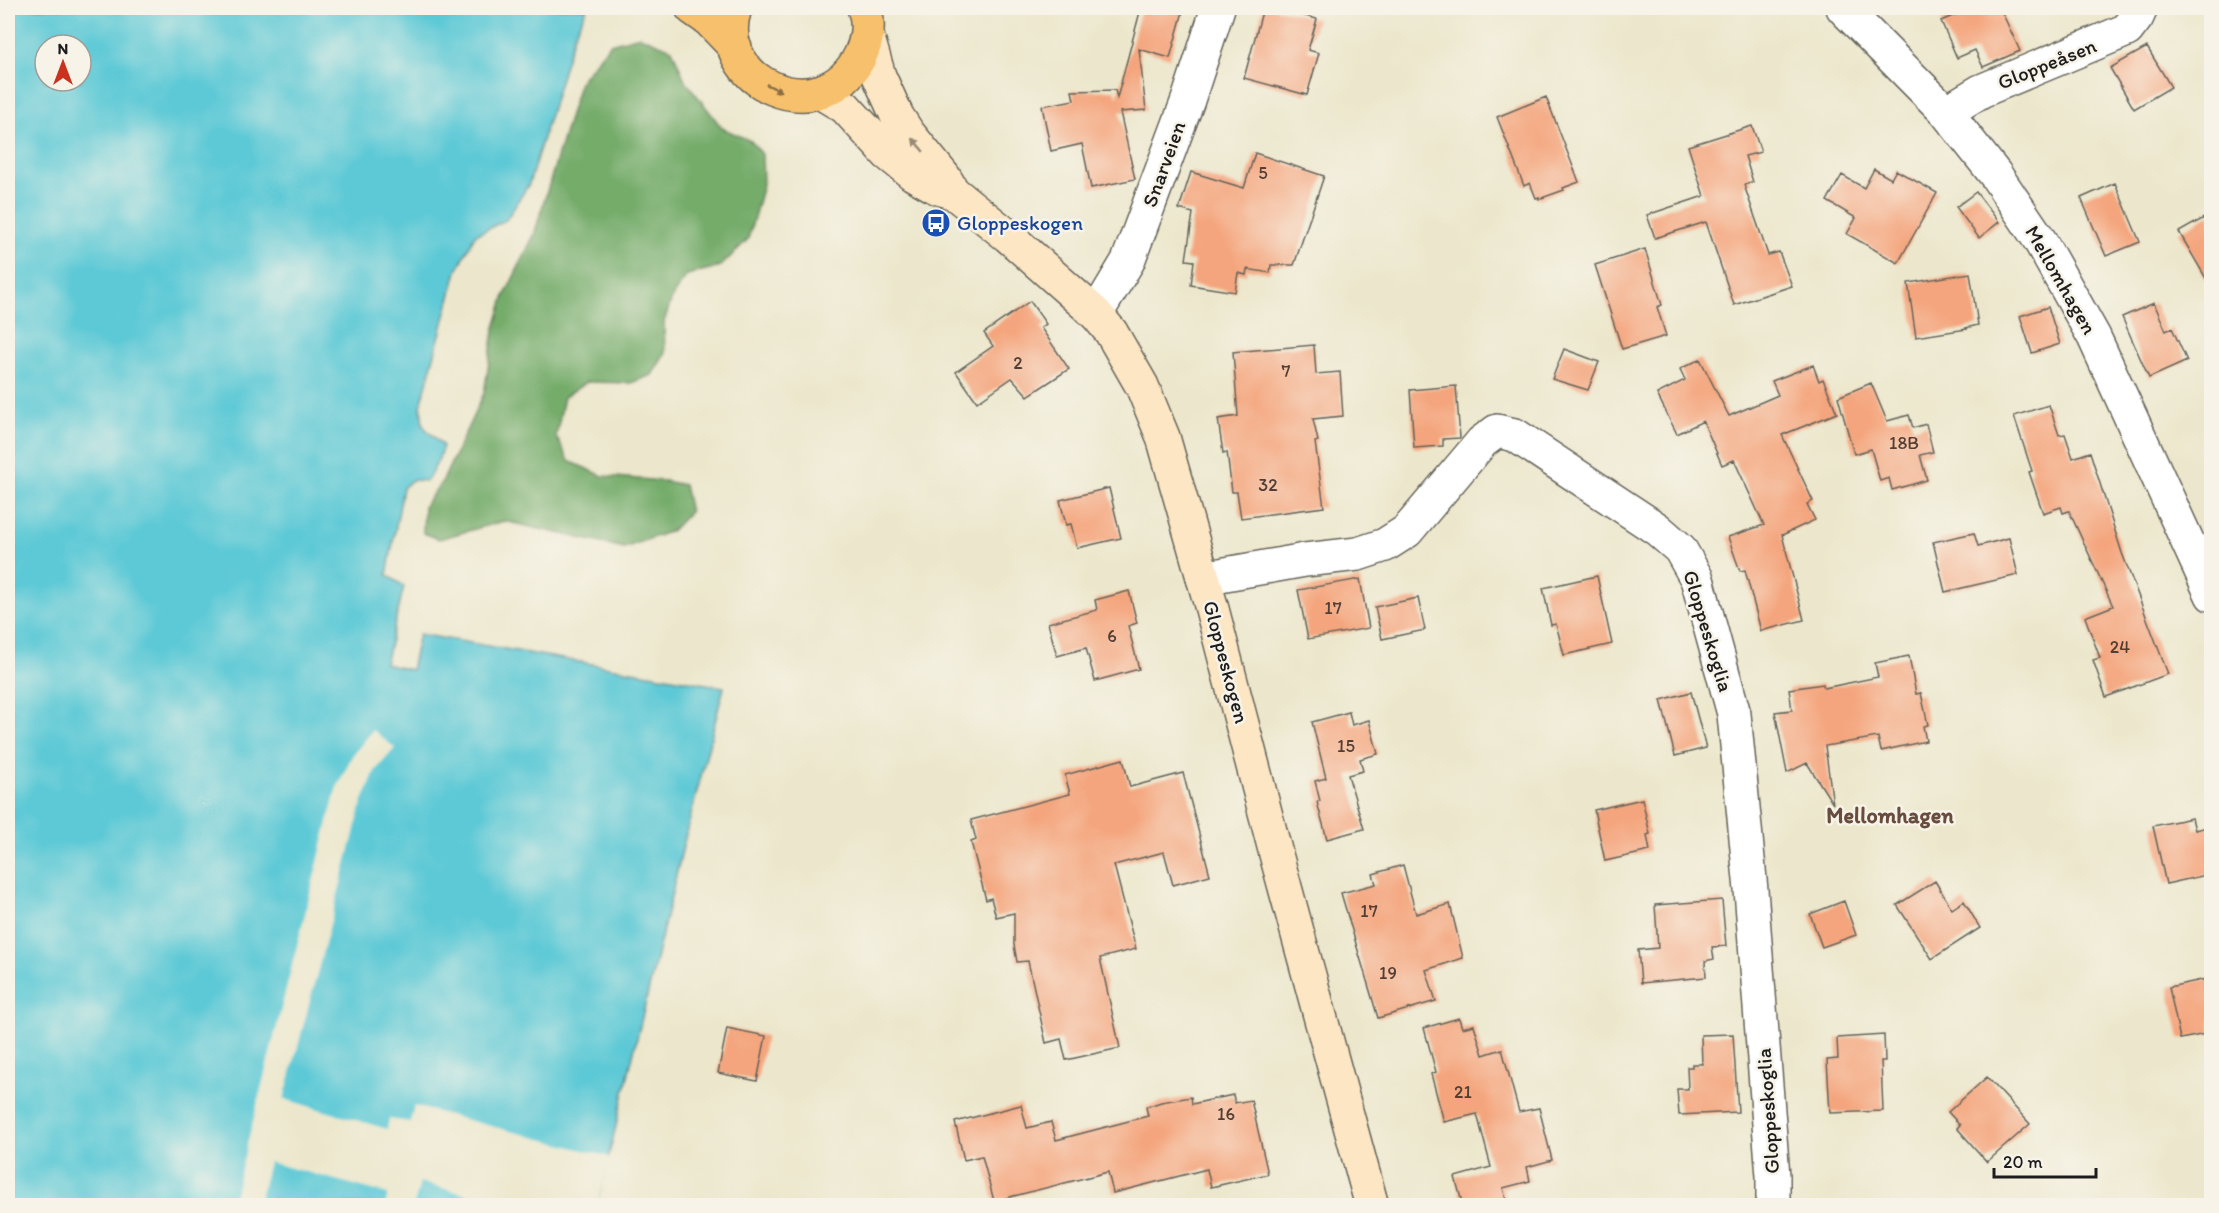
<svg xmlns="http://www.w3.org/2000/svg" width="2219" height="1213" font-family="Itim,sans-serif">
  <rect width="100%" height="100%" fill="#f7f3e8"/>
  <filter id="ink" filterUnits="userSpaceOnUse"><feTurbulence type="fractalNoise" baseFrequency=".0167" numOctaves="2"/><feDisplacementMap in="SourceGraphic" scale="12" xChannelSelector="R" yChannelSelector="G"/><feConvolveMatrix kernelMatrix="1 2 1 2 8 2 1 2 1" color-interpolation-filters="sRGB"/></filter>
  <filter id="wash" filterUnits="userSpaceOnUse"><feTurbulence type="fractalNoise" baseFrequency=".008" numOctaves="4" result="noise"/><feDisplacementMap in="SourceGraphic" scale="24" xChannelSelector="R" yChannelSelector="G"/><feGaussianBlur stdDeviation="1.35" result="paint"/><feColorMatrix in="noise" values="0 0 0 0 0 0 0 0 0 0 0 0 0 0 0 0 0 1.4 0 .05"/><feComposite in="paint" operator="in"/></filter>
  <g filter="url(#wash)">
    <rect width="100%" height="100%" fill="#ece7cc"/>
    <path fill="#74ac6b" stroke="#486444" stroke-width="1.5" d="M640,36L672,49L685,80L722,128L751,141L762,154L763,185L748,239L721,266L687,275L673,295L664,322L665,354L652,375L631,383L587,382L564,397L556,436L569,461L603,476L664,481L684,485L690,512L671,531L624,548L504,521L439,539L423,533L424,506L443,480L484,393L494,331L505,295L534,235L580,81L610,44Z"/>
    <path fill="#5dc9d6" stroke="#3c7279" stroke-width="1.5" fill-rule="evenodd" d="M8,8H587L574,35L529,184L506,220L475,235L457,271L421,405L423,426L443,446L438,461L427,481L412,480L403,488L387,575L404,586L385,664L411,670L419,634L724,687L687,830L597,1205H8ZM45,45H81V81H45Z"/>
    <path fill="#ece7cc" d="M373,730L395,748L375,771L362,803L284,1099L387,1129L389,1119L410,1122L414,1106L610,1157L597,1205H505L420,1182L414,1205H385L388,1194L269,1162L258,1205H232L336,790L352,756Z"/>
    <g id="blocks">
      <path fill="#f4a57d" d="M1141,8H1184L1170,58L1139,49L1146,110L1120,112L1135,179L1091,188L1082,144L1051,151L1042,106L1074,100L1072,91L1115,90L1117,98Z
        M1263,8H1275L1317,19L1308,50L1319,53L1307,95L1244,78Z
        M1971,8H2000L2020,51L1983,67L1975,50L1957,58L1941,21Z
        M2147,47L2171,87L2134,109L2110,68Z
        M1546,97L1579,182L1563,188L1564,190L1539,199V197L1536,198L1530,183L1524,186L1497,117Z
        M1752,126L1761,152L1745,156L1753,182L1744,185L1768,255L1779,252L1792,286L1734,305L1706,222L1655,238L1647,215L1704,196L1688,146Z
        M1255,153L1324,176L1294,265H1271L1270,273L1247,269L1246,275L1238,273L1235,292L1191,285L1194,261L1186,260L1193,213L1179,209L1191,172L1244,188Z
        M1874,169L1891,179L1896,170L1937,193L1898,263L1847,234L1856,218L1827,201L1842,175L1864,188Z
        M2115,183L2140,242L2106,256L2081,198Z
        M1976,192L1999,222L1979,238L1956,207Z
        M2211,214V287L2179,232Z
        M1645,249L1662,305L1657,307L1666,336L1622,349L1595,265Z
        M1970,273L1978,325L1966,328L1967,329L1916,337L1908,283Z
        M1030,301L1046,324L1041,328L1069,369L1028,396L1012,378L977,402L956,372L993,346L984,333Z
        M2154,303L2166,331L2172,328L2187,361L2149,378L2122,317Z
        M2048,307L2060,344L2032,353L2020,316Z
        M1314,345L1316,374L1340,372L1343,416L1313,419L1318,441L1315,442L1324,507L1241,518L1237,492H1232L1227,452L1223,453L1218,419L1238,416L1233,352Z
        M1564,349L1599,362L1588,390L1552,379Z
        M1700,359L1729,416L1778,395L1772,381L1813,365L1819,381L1823,379L1837,413L1782,435L1813,501L1807,504L1815,520L1782,535L1804,620L1761,631L1745,570L1740,571L1728,537L1764,525L1734,460L1722,465L1703,421L1677,434L1657,394L1685,380L1680,369Z
        M1871,383L1887,421L1909,415L1913,428L1926,424L1933,452L1920,455L1927,480L1892,490L1889,478L1880,481L1871,449L1854,454L1838,397Z
        M1456,386L1460,438L1443,439V446L1414,448L1410,390Z
        M2049,405L2059,435L2065,434L2073,458L2090,452L2122,553L2168,674L2106,697L2093,660L2100,658L2085,617L2113,606L2069,511L2063,513L2061,507L2043,513L2029,472L2032,471L2014,416Z
        M1109,488L1121,538L1077,548L1071,524L1066,525L1060,500Z
        M1974,533L1978,546L2009,538L2018,575L1945,592L1933,542Z
        M1597,576L1612,644L1564,655L1556,624L1551,625L1543,588Z
        M1360,579L1369,628L1308,639L1298,590Z
        M1129,591L1137,623L1128,626L1139,669L1095,681L1086,648L1057,656L1048,623L1097,610L1095,600Z
        M1418,598L1425,630L1382,639L1375,607Z
        M1909,656L1916,694L1921,693L1928,725L1923,726L1926,741L1881,751L1878,737L1825,746L1833,804L1807,763L1787,773L1775,712L1792,710L1789,689L1823,684L1824,688L1878,677L1875,663Z
        M1691,692L1706,748L1675,756L1661,700Z
        M1349,712L1352,725L1369,720L1378,754L1360,759L1363,771L1348,775L1364,829L1327,839L1317,802L1320,801L1315,781L1326,778L1312,722Z
        M1123,759L1130,787L1183,773L1210,875L1173,885L1164,852L1114,865L1136,949L1100,958L1120,1048L1066,1060L1061,1039L1046,1043L1028,961L1017,962L1014,945V913L996,917L991,898L986,900L971,842L976,840L971,820L1070,794L1065,775Z
        M1642,799L1650,834L1647,835L1650,851L1605,861L1594,810Z
        M2192,818L2195,830L2211,826V874L2166,884L2153,826Z
        M1403,865L1416,914L1450,904L1463,958L1426,970L1436,1001L1378,1018L1341,893L1376,884L1373,874Z
        M1935,881L1952,909L1964,901L1980,928L1932,959L1897,905Z
        M1722,900L1726,946L1712,947L1714,959L1705,961L1706,977L1641,983L1638,950L1658,948L1655,905Z
        M1844,901L1856,935L1822,947L1810,914Z
        M2211,978V1033L2180,1039L2169,987Z
        M1459,1018L1462,1028L1474,1025L1483,1055L1502,1049L1519,1112L1539,1108L1552,1160L1527,1167L1530,1181L1503,1188L1508,1206H1463L1455,1177L1491,1167L1477,1114L1444,1122L1431,1074L1436,1072L1424,1028Z
        M727,1028L766,1036L757,1081L718,1073Z
        M1733,1034L1738,1112L1679,1115L1677,1089H1688L1687,1067H1692V1064H1702L1701,1035Z
        M1884,1035L1885,1061H1881L1883,1111L1830,1113L1827,1060L1838,1059L1837,1038Z
        M1987,1077L2030,1124L1987,1162L1957,1128L1960,1125L1948,1112Z
        M1233,1095L1235,1103L1251,1100L1268,1174L1211,1187L1207,1169L1113,1193L1108,1172L994,1201L982,1156L964,1160L955,1122L1021,1105L1027,1128L1051,1122L1056,1140L1148,1116L1146,1107L1161,1102L1191,1097L1192,1104Z"/>
    </g>
  </g>
  <g filter="url(#ink)">
    <use href="#blocks" fill-opacity="0" stroke="#65635a" stroke-width="1.5"/>
    <g fill="none" stroke-linecap="round" stroke-linejoin="round">
      <g stroke="#65635a" stroke-width="36">
        <path id="street" d="M1843,8L1946,112L1995,174L2039,239L2094,337L2212,595
          M1946,112L1981,91L2127,30L2137,17L2141,8
          M1096,314L1128,261L1188,100L1218,8
          M1203,578L1305,560L1358,554L1385,545L1407,531L1482,442L1497,431L1515,435L1657,529L1680,549L1697,579L1734,714L1751,890L1773,1176V1206"/>
      </g>
      <g stroke="#65635a" stroke-width="36">
        <path id="secondary" d="M867,35L879,76L897,116L908,133L944,177L953,192L1008,236L1096,314L1111,332L1142,386L1163,437L1212,609L1277,858L1372,1206
          M820,92L845,107L888,154L913,174L936,187L948,191"/>
      </g>
      <g stroke="#65635a" stroke-width="36">
        <path id="primary" d="M692,8L709,20L735,47
          M735,8C710,83 822,132 860,56C867,42 870,23 864,8"/>
      </g>
      <use href="#street" stroke="#fff" stroke-width="33"/>
      <use href="#secondary" stroke="#fce6c4" stroke-width="33"/>
      <use href="#primary" stroke="#f7c06c" stroke-width="33"/>
    </g>
    <defs><path id="oneway-solid" d="M-6-.8H1V-3.2L6.5 0L1 3.2V.8H-6Z" transform="scale(1.5)"/></defs>
    <use fill="#8a6e44" href="#oneway-solid" transform="translate(774 88) rotate(25)"/>
    <use fill="#978b78" href="#oneway-solid" transform="translate(918 145) rotate(-130)"/>
  </g>
  <defs>
    <g id="bus-disc" transform="scale(1.5)"><circle r="9.5" fill="#1a4fb4" stroke="#f7f3e8"/><path d="M-5-6H5V4H4V6H2V4H-2V6H-4V4H-5ZM-3.5-4V0h7V-4ZM-3.5 1.2v1.5H-2V1.2ZM2 1.2v1.5H3.5V1.2Z" fill="#fff"/></g>
  </defs>
  <g fill-rule="evenodd">
    <use href="#bus-disc" x="936" y="223"/>
  </g>
  <g text-anchor="middle" stroke-width="5" stroke-linejoin="round" paint-order="stroke">
    <g font-size="18" fill="#523e34">
      <text x="1263" y="179">5</text>
      <text x="1018" y="369">2</text>
      <text x="1286" y="377">7</text>
      <text x="1904" y="449">18B</text>
      <text x="1268" y="491">32</text>
      <text x="1333" y="614">17</text>
      <text x="1112" y="642">6</text>
      <text x="2120" y="653">24</text>
      <text x="1346" y="752">15</text>
      <text x="1369" y="917">17</text>
      <text x="1388" y="979">19</text>
      <text x="1463" y="1098">21</text>
      <text x="1226" y="1120">16</text>
    </g>
    <g font-size="21" fill="#1c1c1c" stroke="#f7f3e8">
      <text transform="translate(2047 64) rotate(-22)" y="7">Gloppeåsen</text>
      <text transform="translate(1164 164) rotate(-70)" y="7">Snarveien</text>
      <text transform="translate(2061 280) rotate(60)" y="7">Mellomhagen</text>
      <text transform="translate(1708 631) rotate(73)" y="7">Gloppeskoglia</text>
      <text transform="translate(1226 662) rotate(75)" y="7">Gloppeskogen</text>
      <text transform="translate(1768 1111) rotate(-94)" y="7">Gloppeskoglia</text>
    </g>
    <g font-size="21" fill="#164399" stroke="#f7f3e8" text-anchor="start">
      <text x="957" y="230">Gloppeskogen</text>
    </g>
    <g font-size="22" font-weight="bold" fill="#684c3e" stroke="#f7f3e8">
      <text x="1890" y="823">Mellomhagen</text>
    </g>
  </g>
  <rect width="2219" height="1213" fill="none" stroke="#f7f3e8" stroke-width="30"/>
  <g transform="translate(63 63)"><circle r="28" fill="#f7f3e8" stroke="#9f9d96" stroke-width="1.5"/>
  <path d="M0-4.5L10 22L0 15L-10 22Z" fill="#c8321e"/>
  <text y="-9" font-size="16" font-weight="bold" text-anchor="middle" fill="#1c1c1c">N</text>
  </g>
  <path d="M1994 1168v9h102v-9" fill="none" stroke="#1c1c1c" stroke-width="3"/>
  <text x="2003" y="1168" font-size="18" fill="#1c1c1c" stroke="#f7f3e8" stroke-width="4.5" paint-order="stroke">20 m</text>
</svg>
